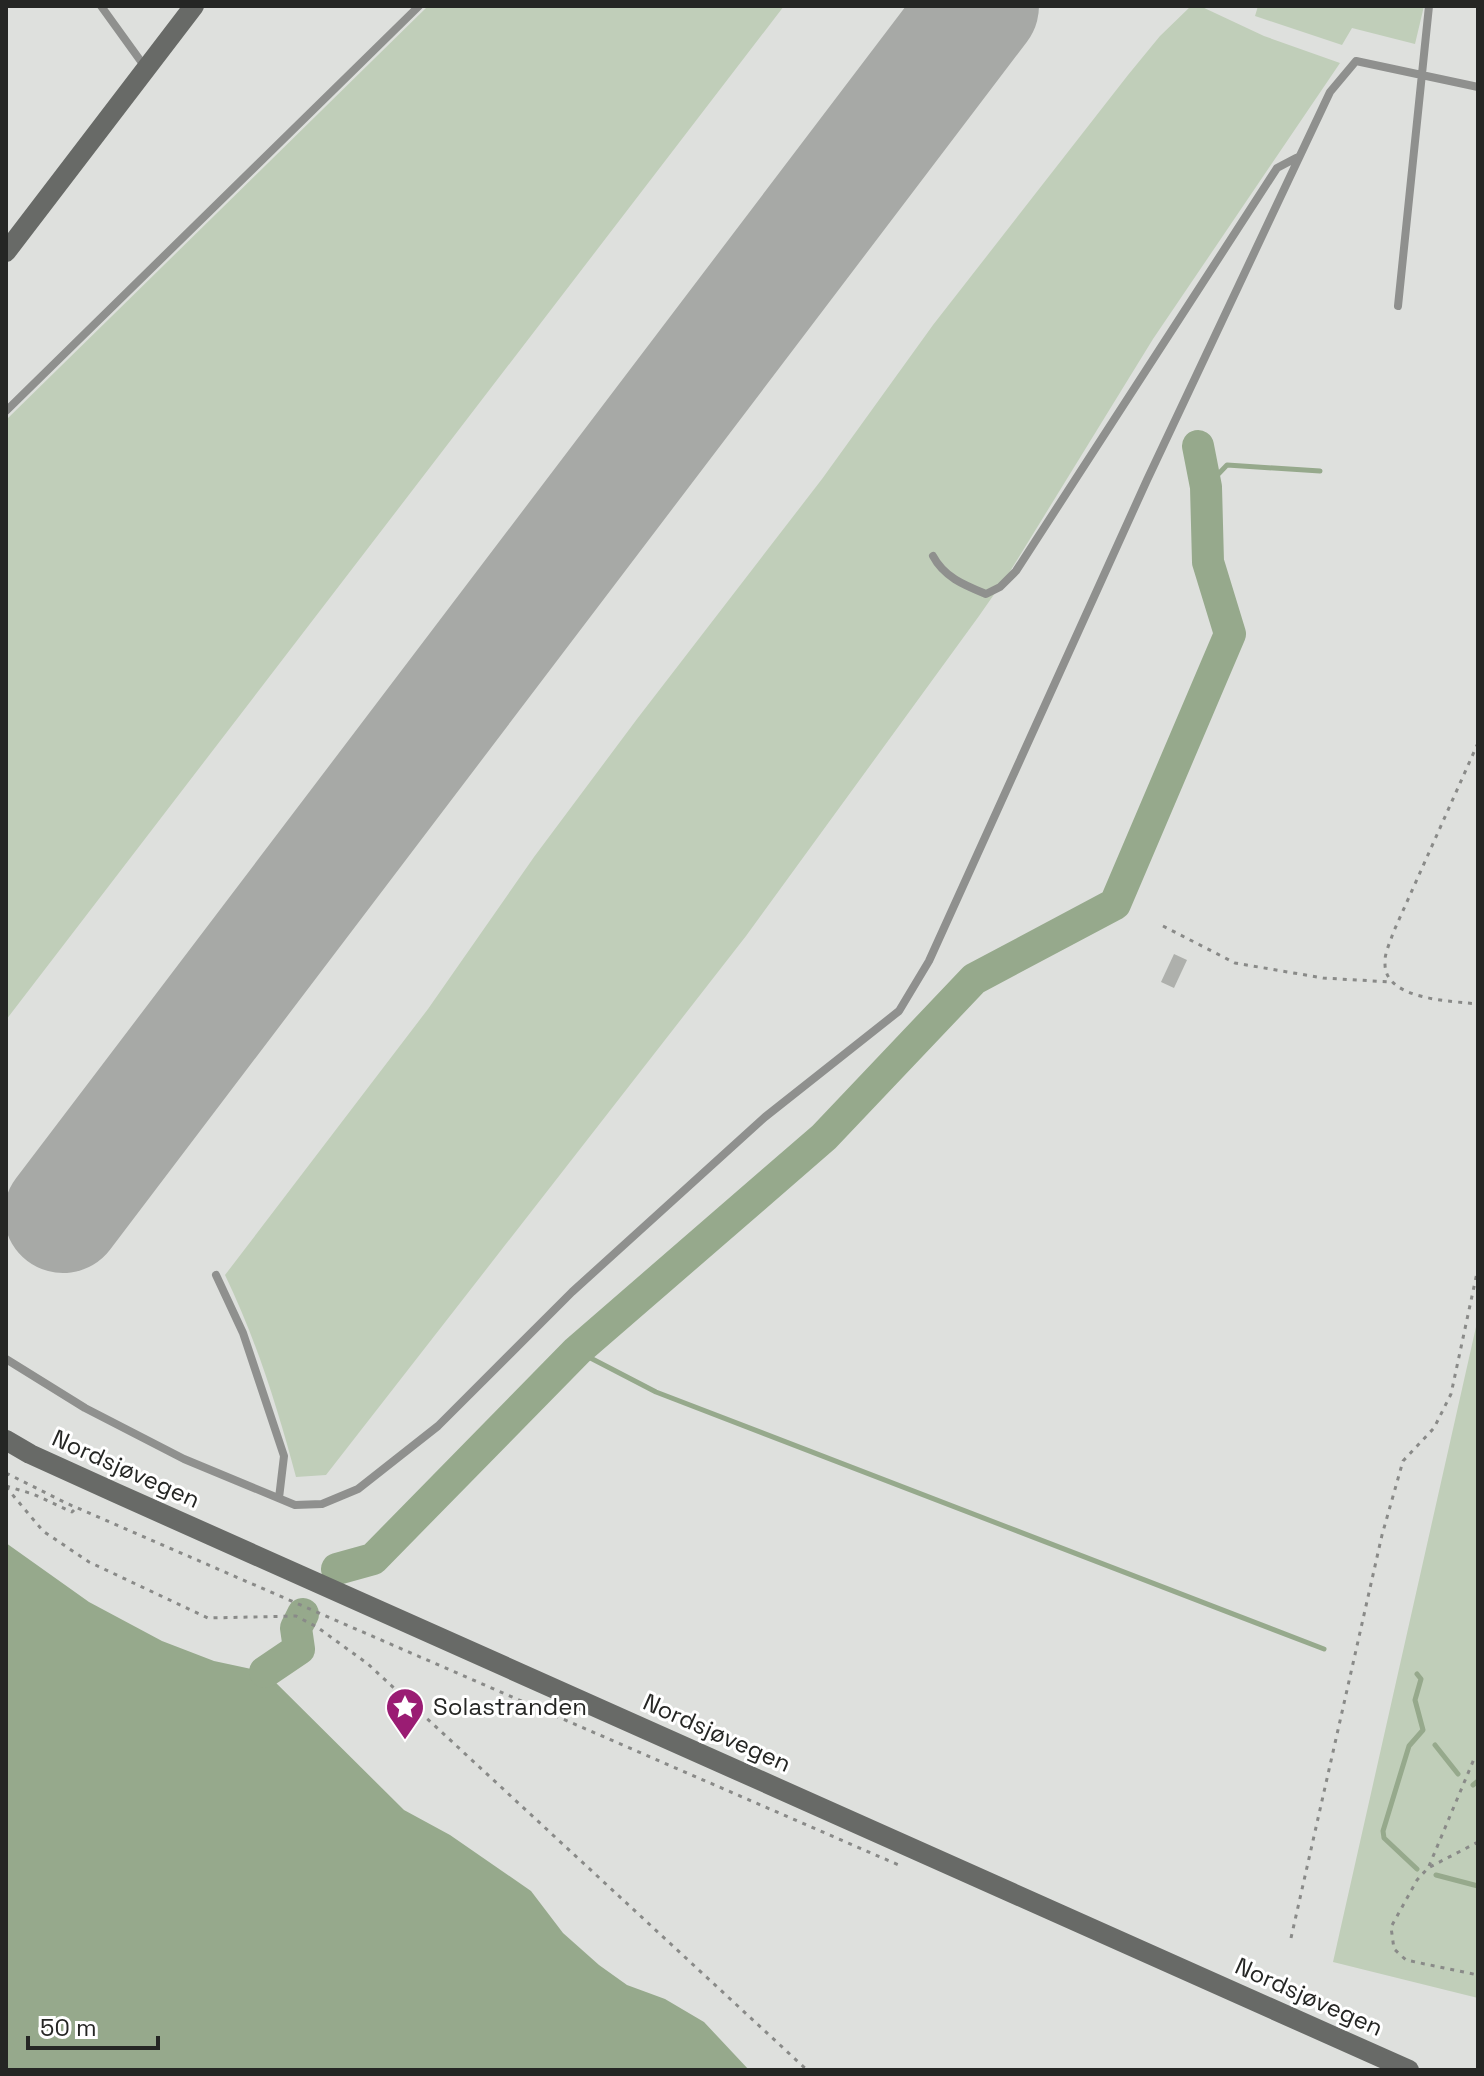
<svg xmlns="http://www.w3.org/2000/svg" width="1484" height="2076" font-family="'Space Grotesk',sans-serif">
  <rect width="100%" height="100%" fill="#dee0dd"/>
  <path fill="#c0ceb9" d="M428,6H784L6,1020V420Z
    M1191,6H1200L1264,36L1340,63L1153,339L1009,573L979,616L746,936L326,1475L296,1477C278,1409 256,1339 225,1275L428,1009L534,857L637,719L822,479L933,325L1128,75L1160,36Z
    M1258,6H1424L1415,44L1352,28L1342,45L1255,16Z
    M1478,1318V1998L1333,1962Z"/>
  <path fill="#96a98c" d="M6,1543L89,1602L162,1641L214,1661L265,1672L404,1810L450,1835L531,1891L563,1933L599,1965L627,1985L665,1999L704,2022L749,2070H6Z"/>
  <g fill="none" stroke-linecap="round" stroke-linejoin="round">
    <path stroke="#96a98c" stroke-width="5" d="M1206,487L1227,465L1320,471
      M577,1351L656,1392L1324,1649
      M1435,1745L1458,1774
      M1473,1785L1478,1781
      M1417,1869L1384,1838L1383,1831L1409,1746L1423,1730L1415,1700L1421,1679L1417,1674
      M1436,1875L1478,1886"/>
    <path stroke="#96a98c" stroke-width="32" d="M337,1569L373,1559L577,1351L824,1137L974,979L1115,904L1230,634L1208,562L1206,487L1198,446
      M265,1672L299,1649L296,1628L303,1614"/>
    <path stroke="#a7a9a6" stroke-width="118" d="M63,1214L980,6"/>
  </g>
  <path fill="#aeb0ac" d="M1174,954L1187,960L1174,988L1161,982Z"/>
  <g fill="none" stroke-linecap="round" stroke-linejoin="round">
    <path stroke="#898a88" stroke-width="3" stroke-dasharray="4 6" stroke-linecap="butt" d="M1478,743L1393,933C1390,943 1384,954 1385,964C1385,1000 1452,1001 1478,1004
      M1163,926L1235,963L1323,978L1391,982
      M6,1473L66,1503L901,1866
      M6,1486L33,1494L72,1512L76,1508
      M6,1487L43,1531L89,1562L208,1618L296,1616L317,1627L368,1664L807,2070
      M1478,1842L1428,1868L1417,1880L1391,1927L1394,1949L1406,1960L1478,1975
      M1429,1866L1474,1759
      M1291,1938L1382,1535L1403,1461L1434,1428L1451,1394L1478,1268"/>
    <path stroke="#8f908e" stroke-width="8" d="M101,6L145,67
      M1398,306L1429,6
      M6,411L419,6
      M933,556C944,577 964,585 986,594L1000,587L1016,571L1277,168L1296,158
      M216,1275L243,1333L284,1456L279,1498
      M6,1359L85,1408L184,1459L295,1505L322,1504L358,1489L438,1426L572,1292L765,1117L899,1011L929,961L1147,480L1330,92L1356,61L1478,87"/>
    <path stroke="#686a67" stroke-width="20" d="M6,252L194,6
      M6,1440L30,1454L116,1493L1409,2070"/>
  </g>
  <defs>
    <g id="sight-pin" transform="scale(2)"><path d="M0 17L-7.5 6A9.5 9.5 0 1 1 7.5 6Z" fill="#9a1c73" stroke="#fff"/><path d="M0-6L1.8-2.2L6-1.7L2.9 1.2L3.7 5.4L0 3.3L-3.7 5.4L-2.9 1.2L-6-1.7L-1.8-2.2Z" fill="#fff"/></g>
  </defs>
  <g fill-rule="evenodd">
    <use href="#sight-pin" x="405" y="1707"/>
  </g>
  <g text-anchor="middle" stroke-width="6" stroke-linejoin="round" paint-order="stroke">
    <g font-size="24" fill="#252624" stroke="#fff">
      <text transform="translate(126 1469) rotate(24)" y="8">Nordsjøvegen</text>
      <text transform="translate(717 1733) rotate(24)" y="8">Nordsjøvegen</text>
      <text transform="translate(1309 1997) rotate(24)" y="8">Nordsjøvegen</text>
    </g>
    <g font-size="24" fill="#252624" stroke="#fff" text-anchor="start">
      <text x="433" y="1715">Solastranden</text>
    </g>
  </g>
  <rect width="1484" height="2076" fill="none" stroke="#252624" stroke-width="16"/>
  <path d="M28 2036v12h130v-12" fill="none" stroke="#252624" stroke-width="4"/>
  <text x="40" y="2036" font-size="24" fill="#252624" stroke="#ffffff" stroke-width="6" paint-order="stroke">50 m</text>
</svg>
